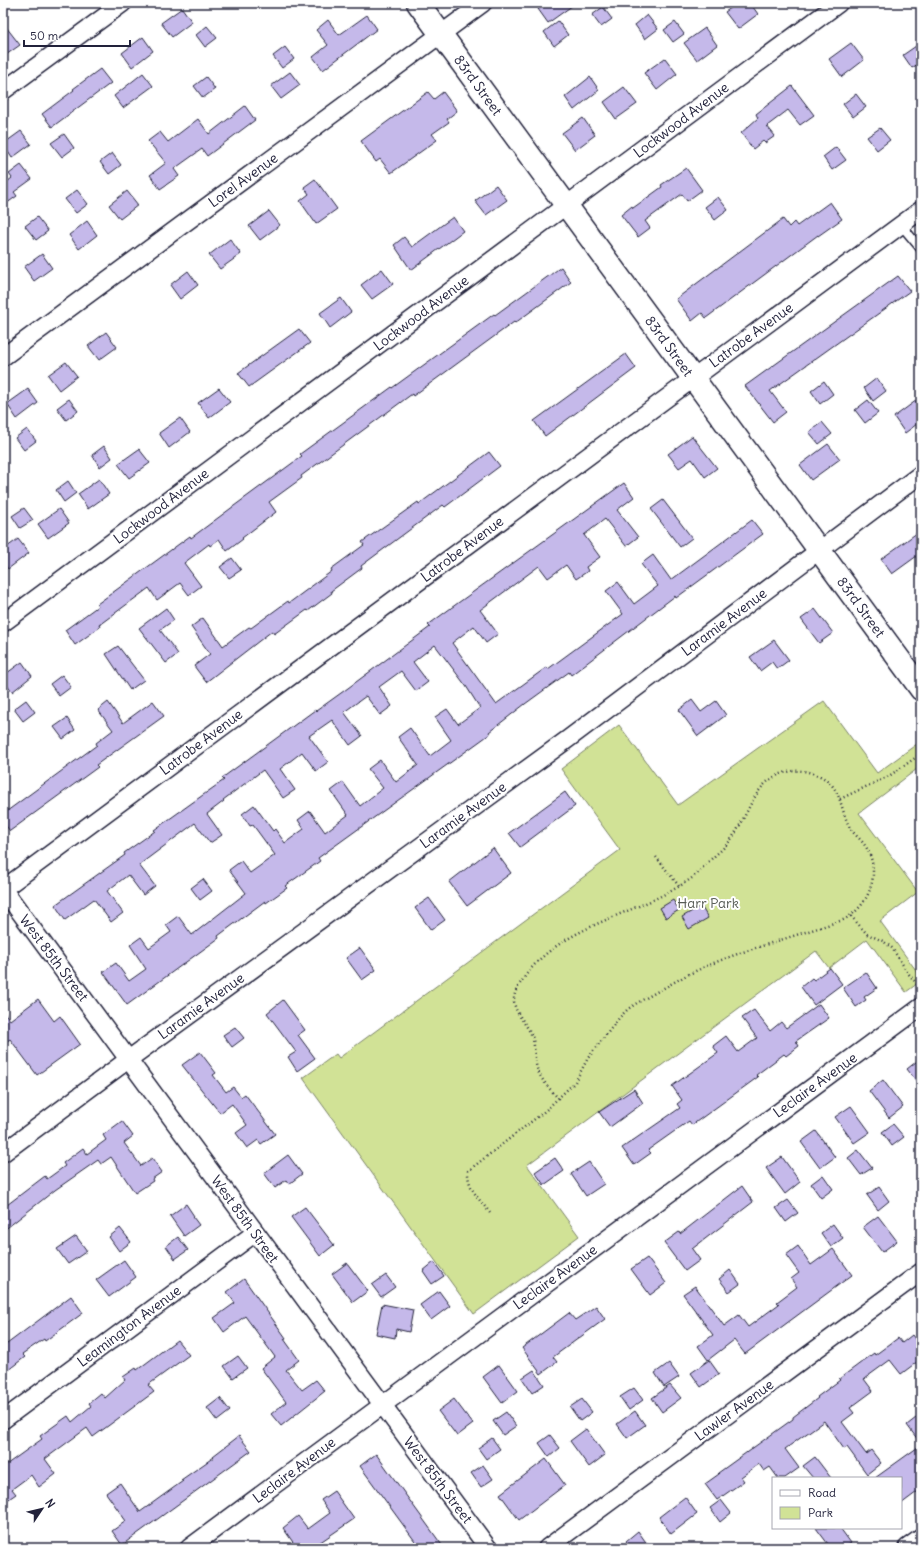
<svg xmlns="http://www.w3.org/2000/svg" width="924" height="1551" font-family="Delius,sans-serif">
  <rect width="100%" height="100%" fill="#fff"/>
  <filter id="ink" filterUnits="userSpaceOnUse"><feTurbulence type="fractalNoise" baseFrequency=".025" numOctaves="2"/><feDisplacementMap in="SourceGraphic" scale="8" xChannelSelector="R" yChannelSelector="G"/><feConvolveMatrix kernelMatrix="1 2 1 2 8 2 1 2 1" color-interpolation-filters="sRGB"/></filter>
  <g filter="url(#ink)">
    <path fill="#d1e296" stroke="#7a8268" d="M824,701L877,773L921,741V766L859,813L918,892L880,921L921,977V981L906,992L867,939L829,968L816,951L527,1165L579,1236L474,1314L303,1078L336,1054L339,1058L620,850L561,769L619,725L678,805Z"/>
    <path fill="#c5b9ea" stroke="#22223b" d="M547,3H576L548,23L538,9Z
      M738,3H750L758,14L738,29L725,12Z
      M603,7L612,19L601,27L592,15Z
      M182,8L192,22L172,37L161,23Z
      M367,15L377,29L323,70L313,57L328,45L316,30L328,20L339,35Z
      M647,15L658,29L645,39L635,25Z
      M558,21L568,35L554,46L544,32Z
      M675,22L684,34L673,42L664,30Z
      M3,23L20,45L3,57Z
      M207,26L217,38L205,47L196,35Z
      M705,28L717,45L697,60L684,43Z
      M143,37L153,51L132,67L122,53Z
      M851,43L864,60L842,77L829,59Z
      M916,46L921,53V62L912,68L903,55Z
      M285,47L294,59L282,68L273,56Z
      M665,58L677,74L657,90L644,73Z
      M100,69L111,83L52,127L42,114L74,90L73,89Z
      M290,72L300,85L281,99L271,86Z
      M143,73L153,86L123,108L114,96Z
      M206,77L215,89L203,98L194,86Z
      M590,77L599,90L574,110L565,97Z
      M792,86L814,115L800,125L788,110L767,126L775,136L765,143L763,141L753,149L741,133L758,118L756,114Z
      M624,87L637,104L616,119L604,102Z
      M428,92L434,99L443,92L457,111L447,119L449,122L432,134L437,140L391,173L380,159L376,162L361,141Z
      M856,94L866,107L853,117L843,104Z
      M245,106L255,120L207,156L202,149L174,169L179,176L160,189L150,175L166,163L148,141L160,132L168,142L198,119L209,134Z
      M583,118L595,135L575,150L562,133Z
      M880,128L890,140L877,150L867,137Z
      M21,131L31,144L12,158L3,144Z
      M64,134L74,148L62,157L51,143Z
      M836,147L846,160L832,170L823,157Z
      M112,153L121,165L109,174L100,162Z
      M21,165L32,179L14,192L17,196L3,206V177L7,182L12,178L9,174Z
      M686,168L702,190L687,201L682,194L645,221L650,228L638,237L621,215L632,206L633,208L662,187L661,185Z
      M315,179L337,209L316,224L300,201L309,194L304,187Z
      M496,185L507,200L486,215L475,201Z
      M77,190L88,204L76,213L65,199Z
      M127,191L138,205L120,219L109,205Z
      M718,197L728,210L715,220L705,207Z
      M830,202L842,219L818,236V235L706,318L702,313L692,321L676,299L783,219L789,227L794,222L797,226Z
      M269,211L280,225L260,240L249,226Z
      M37,217L48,231L36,240L25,226Z
      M453,217L463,231L411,270L394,245L404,237L412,247Z
      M87,221L97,235L79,249L69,235Z
      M230,239L241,254L220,269L209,255Z
      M42,254L52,268L34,281L24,267Z
      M561,267L571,282L515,323L514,322L413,396L412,394L301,476L302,478L269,502L276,512L242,538L243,539L227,551L219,539L210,546L209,544L184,563L201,586L189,595L180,583L157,600L149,588L99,625L100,627L75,645L65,630L98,606L97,604L190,536L191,538L234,506L302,456L300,454L392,387V388L494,314L495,315Z
      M382,269L393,284L372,299L361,285Z
      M188,271L198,285L180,299L170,285Z
      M898,276L910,291L770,391L786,412L773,422L745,386Z
      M341,298L351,312L330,328L320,313Z
      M299,329L310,343L249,387L238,373Z
      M106,332L117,347L99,360L88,346Z
      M626,354L636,368L545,436L534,421Z
      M66,362L77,376L59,390L48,375Z
      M877,378L886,391L873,401L864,388Z
      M824,381L833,394L820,404L811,391Z
      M219,388L230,402L209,418L198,403Z
      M28,389L38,403L17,419L7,404Z
      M921,397V421L905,433L894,417Z
      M69,399L78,411L66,420L57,408Z
      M868,400L878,413L865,423L855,410Z
      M180,418L190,432L169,448L159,433Z
      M822,422L832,434L819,444L809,432Z
      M27,429L36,441L24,450L15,438Z
      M692,436L717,468L705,477L692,459L679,468L668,454Z
      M828,444L840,459L811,480L800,465Z
      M104,446L112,458L100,467L92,455Z
      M139,449L150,463L129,478L118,464Z
      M489,452L500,466L445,507L443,505L361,566L362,568L331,591L332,593L308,611L307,610L274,634L272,631L206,682L194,666L210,654L191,627L203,618L223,646L249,627L251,628L288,601L289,603L332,571L331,569L364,545L362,542L418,502L419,504Z
      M99,479L109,494L88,509L78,494Z
      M68,481L76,493L64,502L56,490Z
      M624,483L634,497L617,510L638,537L626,546L605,519L584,535L600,557L586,567L588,571L576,579L566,565L548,578L539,566L480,610L498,634L486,643L474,626L452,643L496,704L547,667L548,669L623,614L606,591L618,582L634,604L658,586L641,564L653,555L671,580L752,520L763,534L676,598L675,596L571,675L569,672L525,704L489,732L490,734L318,858L320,861L285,886L287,888L266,903L265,901L218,936L219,938L127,1005L103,972L116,963L129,981L146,969L130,945L141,937L149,948L171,932L166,925L178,916L192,935L246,893L229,870L241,861L250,873L275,855L253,825L250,826L242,814L254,805L273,831L275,829L285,843L304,829L298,820L310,811L325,832L348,815L331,791L343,782L360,806L383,788L368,769L380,760L396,782L418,765L398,737L410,728L430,756L451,740L435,717L447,709L458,724L480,708L466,686L435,645L413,662L428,682L416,691L401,671L379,687L392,706L380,715L366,696L344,712L362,736L350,745L332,720L309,736L328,762L316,771L302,752L280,769L295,790L283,798L263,770L223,800L224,801L207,814L222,835L210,843L195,823L139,865L155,886L143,895L128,875L107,891L123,913L111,922L94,899L65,920L55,905L125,855L124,853L155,831L154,830L224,780L222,778L315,710L316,711L348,688L430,627L428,625L451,608Z
      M663,500L692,538L680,547L651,509Z
      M24,508L33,520L20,528L12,516Z
      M59,509L69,523L48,538L38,524Z
      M921,530V553L892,574L881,559Z
      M18,539L29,553L8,569L3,562V550Z
      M232,558L241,570L229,578L220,567Z
      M166,608L174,620L160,630L178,654L166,663L139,628Z
      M815,609L833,633L819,643L801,619Z
      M774,640L789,660L777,669L772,662L760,671L750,657Z
      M118,646L144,680L130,690L106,654Z
      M22,662L32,676L12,692L3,680V676Z
      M62,675L71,687L59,696L50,684Z
      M26,700L35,712L23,721L14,709Z
      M692,700L701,712L716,701L726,715L698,736L679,710Z
      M153,701L164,716L96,765L98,767L10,831L3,822V814L97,745L96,743L113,730L98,710L108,702L123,723Z
      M67,718L75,730L63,739L54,727Z
      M565,792L575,806L520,847L509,833Z
      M493,848L511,873L467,906L449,882Z
      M203,879L212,891L200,900L191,888Z
      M429,898L445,920L431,930L415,908Z
      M673,900L679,910L666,918L660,908Z
      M701,906L708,918L689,929L682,917Z
      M360,948L376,970L362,980L346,958Z
      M830,968L842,984L814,1005L801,987L812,978L814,980Z
      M866,972L877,988L864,997L866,1000L856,1007L843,988Z
      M38,999L54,1021L60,1016L80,1044L37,1075L10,1039L3,1044V1011L10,1020Z
      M283,1000L305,1030L298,1035L315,1058L297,1071L288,1057L296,1052L267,1013Z
      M819,1004L829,1018L796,1041L799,1046L786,1056L784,1054L756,1075L758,1077L692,1125L689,1121L648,1150L651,1153L634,1165L622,1148L680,1108L677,1104L682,1100L672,1086L718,1053L713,1046L726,1036L738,1052L757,1038L742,1018L754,1010L770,1031L781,1022L786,1028Z
      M235,1027L244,1038L232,1047L223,1035Z
      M200,1052L216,1073L213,1075L226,1092L233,1087L241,1097L245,1094L275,1134L261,1144L258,1140L247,1148L236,1133L247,1125L232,1104L220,1113L182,1065Z
      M921,1058V1087L907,1069Z
      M883,1080L903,1107L889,1118L869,1091Z
      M634,1089L643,1103L610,1127L599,1112Z
      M851,1106L870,1132L854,1143L835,1117Z
      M122,1121L133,1136L124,1143L141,1166L152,1158L162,1172L152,1179L153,1181L135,1193L111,1157L101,1164L98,1160L55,1190L3,1231V1208L45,1176L47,1179L65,1166L63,1163L83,1148L87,1154L106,1140L103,1135Z
      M893,1124L904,1137L892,1146L882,1132Z
      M816,1131L835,1157L820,1168L801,1142Z
      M858,1150L872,1168L861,1175L848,1158Z
      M288,1155L302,1174L289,1184L286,1180L275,1188L264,1173Z
      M782,1157L800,1182L785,1194L766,1168Z
      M555,1158L564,1171L544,1185L535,1172Z
      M589,1162L604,1184L586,1196L571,1174Z
      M823,1175L833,1189L821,1198L811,1184Z
      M742,1186L753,1202L692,1249L700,1260L685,1271L664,1243L679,1232L680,1234Z
      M879,1187L889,1201L878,1210L867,1195Z
      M788,1200L798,1213L786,1222L776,1208Z
      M186,1204L194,1216L193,1217L199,1225L184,1236L170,1216Z
      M305,1207L334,1245L320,1256L291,1217Z
      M878,1216L897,1241L882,1252L863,1227Z
      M833,1224L843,1238L831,1247L821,1233Z
      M120,1228L131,1242L119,1251L109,1237Z
      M76,1236L87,1251L68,1264L57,1249Z
      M178,1237L188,1250L175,1259L166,1246Z
      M798,1246L811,1265L833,1249L852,1275L745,1354L734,1340L708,1360L698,1346L713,1335L683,1294L695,1286L724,1326L739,1315L748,1327L779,1304L777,1302L797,1287L791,1279L799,1273L786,1255Z
      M647,1258L666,1283L650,1295L631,1269Z
      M124,1260L136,1277L109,1297L96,1280Z
      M434,1262L444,1276L432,1284L423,1271Z
      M347,1263L368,1291L353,1302L332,1274Z
      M730,1270L740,1284L729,1292L719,1279Z
      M386,1275L395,1287L381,1297L372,1285Z
      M244,1279L286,1338L284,1339L299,1360L286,1370L302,1390L316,1380L325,1391L281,1426L271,1414L286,1402L261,1368L275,1357L245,1316L224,1332L214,1318L235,1303L227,1292Z
      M439,1291L450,1306L431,1320L420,1305Z
      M71,1296L83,1313L45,1341L44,1339L22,1354L25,1357L3,1374V1347Z
      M382,1304L413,1310L409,1332L396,1329L395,1338L376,1334Z
      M596,1306L605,1319L553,1357L557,1362L541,1374L522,1348L569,1313L575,1320Z
      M912,1335L921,1347V1359L901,1374L890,1360L864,1379L873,1391L850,1408L854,1413L842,1422L866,1454L871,1450L881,1463L867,1474L847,1447L844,1449L824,1421L785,1449L799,1468L785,1478H778L770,1467L764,1471L759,1464L741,1477L744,1481L717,1500L705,1484L719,1474L718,1473L793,1419V1417L818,1398L817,1397L840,1380L839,1379L874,1353L875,1355L898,1338L902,1343Z
      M177,1340L189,1355L148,1385L154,1392L93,1437L87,1428L45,1459L56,1474L39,1487L31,1475L12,1489L16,1494L3,1503V1467L42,1439L40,1436L68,1416L72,1422L91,1406L89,1403L101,1393L105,1398L125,1380L123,1377L136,1368L137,1370Z
      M238,1356L247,1368L233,1378L224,1366Z
      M709,1360L719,1374L701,1387L691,1373Z
      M669,1363L679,1377L664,1387L655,1373Z
      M499,1365L518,1391L502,1403L483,1377Z
      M534,1370L544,1385L532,1393L522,1378Z
      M670,1385L681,1398L662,1412L652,1398Z
      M634,1388L643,1400L629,1410L620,1397Z
      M220,1398L230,1411L217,1421L207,1408Z
      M454,1399L473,1424L457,1436L438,1411Z
      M582,1399L592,1412L580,1421L570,1407Z
      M635,1411L645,1425L627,1438L617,1424Z
      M506,1412L516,1426L503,1435L493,1421Z
      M921,1414V1444L907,1425Z
      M586,1429L605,1455L589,1467L570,1441Z
      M550,1435L560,1448L549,1457L539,1443Z
      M239,1436L251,1451L122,1545L112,1531L126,1521L106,1493L120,1483L140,1512L183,1481L181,1480L214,1457L213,1456Z
      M492,1438L500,1449L486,1459L478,1448Z
      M921,1445V1489L901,1504V1478H875Z
      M376,1454L405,1494L444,1548H420L360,1466Z
      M815,1457L831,1478H813L803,1466Z
      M546,1459L565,1485L519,1520L500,1494Z
      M483,1465L493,1479L481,1487L471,1473Z
      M334,1491L354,1519L319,1543L322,1548H297L283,1528L298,1516L308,1529L330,1513L321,1500Z
      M685,1497L697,1514L671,1534L659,1517Z
      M721,1500L731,1513L720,1522L710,1508Z
      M816,1528H840L851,1543L844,1548H831Z
      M638,1531L650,1548H631L626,1541Z"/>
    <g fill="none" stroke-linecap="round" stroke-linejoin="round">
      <g stroke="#22223b" stroke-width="11">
        <path id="lane" d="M901,225L921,249"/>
      </g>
      <g stroke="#22223b" stroke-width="20">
        <path id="street" d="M3,91L123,3
          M3,357L483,3
          M3,623L839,3
          M3,889L921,210
          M3,889L488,1548
          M3,1153L129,1059L568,739L921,474
          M3,1420L255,1233
          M189,1548L921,1007
          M547,1548L921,1272
          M907,1548L921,1538"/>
      </g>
      <g stroke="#22223b" stroke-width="25">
        <path id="secondary" d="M418,3L921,689"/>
      </g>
      <path stroke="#22223b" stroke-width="2.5" stroke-dasharray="1 3" stroke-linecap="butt" d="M840,799L889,776L921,754
        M656,857L679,886
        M851,916L867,934L883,941L892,948L908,973L921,989
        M490,1213C480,1200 467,1188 468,1171L545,1111L575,1082L588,1058L620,1017L628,1009L637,1003L687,975L711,964L740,953L843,920C870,907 883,870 864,844C860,838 852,833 849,826C839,806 842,786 818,775C810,772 802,770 794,771C756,775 752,808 734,835C728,845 719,852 710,860C705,865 701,870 696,875C644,915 558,923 522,981C518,986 514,993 514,1000C514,1013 527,1024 532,1036C535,1045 534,1055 536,1064C538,1077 549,1088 558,1098"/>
      <use href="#lane" stroke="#fff" stroke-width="8"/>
      <use href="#street" stroke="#fff" stroke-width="17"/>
      <use href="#secondary" stroke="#fff" stroke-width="22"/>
    </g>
  </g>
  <g text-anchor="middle" stroke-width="4" stroke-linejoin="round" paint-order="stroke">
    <g font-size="14" fill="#22223b" stroke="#fff">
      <text transform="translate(478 85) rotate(54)" y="5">83rd Street</text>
      <text transform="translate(681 120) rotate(-37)" y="5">Lockwood Avenue</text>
      <text transform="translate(243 180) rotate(-36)" y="5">Lorel Avenue</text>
      <text transform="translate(421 313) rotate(-37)" y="5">Lockwood Avenue</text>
      <text transform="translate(751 335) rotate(-36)" y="5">Latrobe Avenue</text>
      <text transform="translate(669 346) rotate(54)" y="5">83rd Street</text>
      <text transform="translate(161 506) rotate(-37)" y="5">Lockwood Avenue</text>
      <text transform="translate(462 549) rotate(-37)" y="5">Latrobe Avenue</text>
      <text transform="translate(861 607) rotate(54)" y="5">83rd Street</text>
      <text transform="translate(724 622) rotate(-37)" y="5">Laramie Avenue</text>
      <text transform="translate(201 742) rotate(-37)" y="5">Latrobe Avenue</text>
      <text transform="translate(463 815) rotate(-36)" y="5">Laramie Avenue</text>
      <text transform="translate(54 958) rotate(53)" y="5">West 85th Street</text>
      <text transform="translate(201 1006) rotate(-36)" y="5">Laramie Avenue</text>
      <text transform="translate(815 1085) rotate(-36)" y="5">Leclaire Avenue</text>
      <text transform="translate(245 1219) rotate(54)" y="5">West 85th Street</text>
      <text transform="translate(555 1277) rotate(-36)" y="5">Leclaire Avenue</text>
      <text transform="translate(129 1326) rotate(-37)" y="5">Leamington Avenue</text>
      <text transform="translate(734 1410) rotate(-36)" y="5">Lawler Avenue</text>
      <text transform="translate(294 1470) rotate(-37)" y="5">Leclaire Avenue</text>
      <text transform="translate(438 1480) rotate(53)" y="5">West 85th Street</text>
    </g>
    <g font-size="14" fill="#575c56" stroke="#fff">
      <text x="708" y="908">Harr Park</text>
    </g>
  </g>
  <rect width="924" height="1551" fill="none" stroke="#fff" stroke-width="16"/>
  <rect x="8" y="8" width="908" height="1535" fill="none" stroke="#22223b" stroke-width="1.5" filter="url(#ink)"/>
  <rect x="772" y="1477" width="130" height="52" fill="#ffffff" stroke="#a7a7b1"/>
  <rect x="780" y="1490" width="20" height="6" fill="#ffffff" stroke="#a7a7b1"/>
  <text x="808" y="1497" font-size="12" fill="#22223b">Road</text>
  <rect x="780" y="1507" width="20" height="12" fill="#d1e296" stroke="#a7a7b1"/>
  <text x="808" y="1517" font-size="12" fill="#22223b">Park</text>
  <g transform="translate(42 1509) rotate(55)" stroke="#ffffff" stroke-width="3" paint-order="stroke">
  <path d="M0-3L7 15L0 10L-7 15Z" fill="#22223b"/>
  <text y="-6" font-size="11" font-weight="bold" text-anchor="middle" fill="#22223b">N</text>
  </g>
  <path d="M24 40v6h106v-6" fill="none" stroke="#22223b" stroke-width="2"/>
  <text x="30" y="40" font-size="12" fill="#22223b" stroke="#ffffff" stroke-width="3" paint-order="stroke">50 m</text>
</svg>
